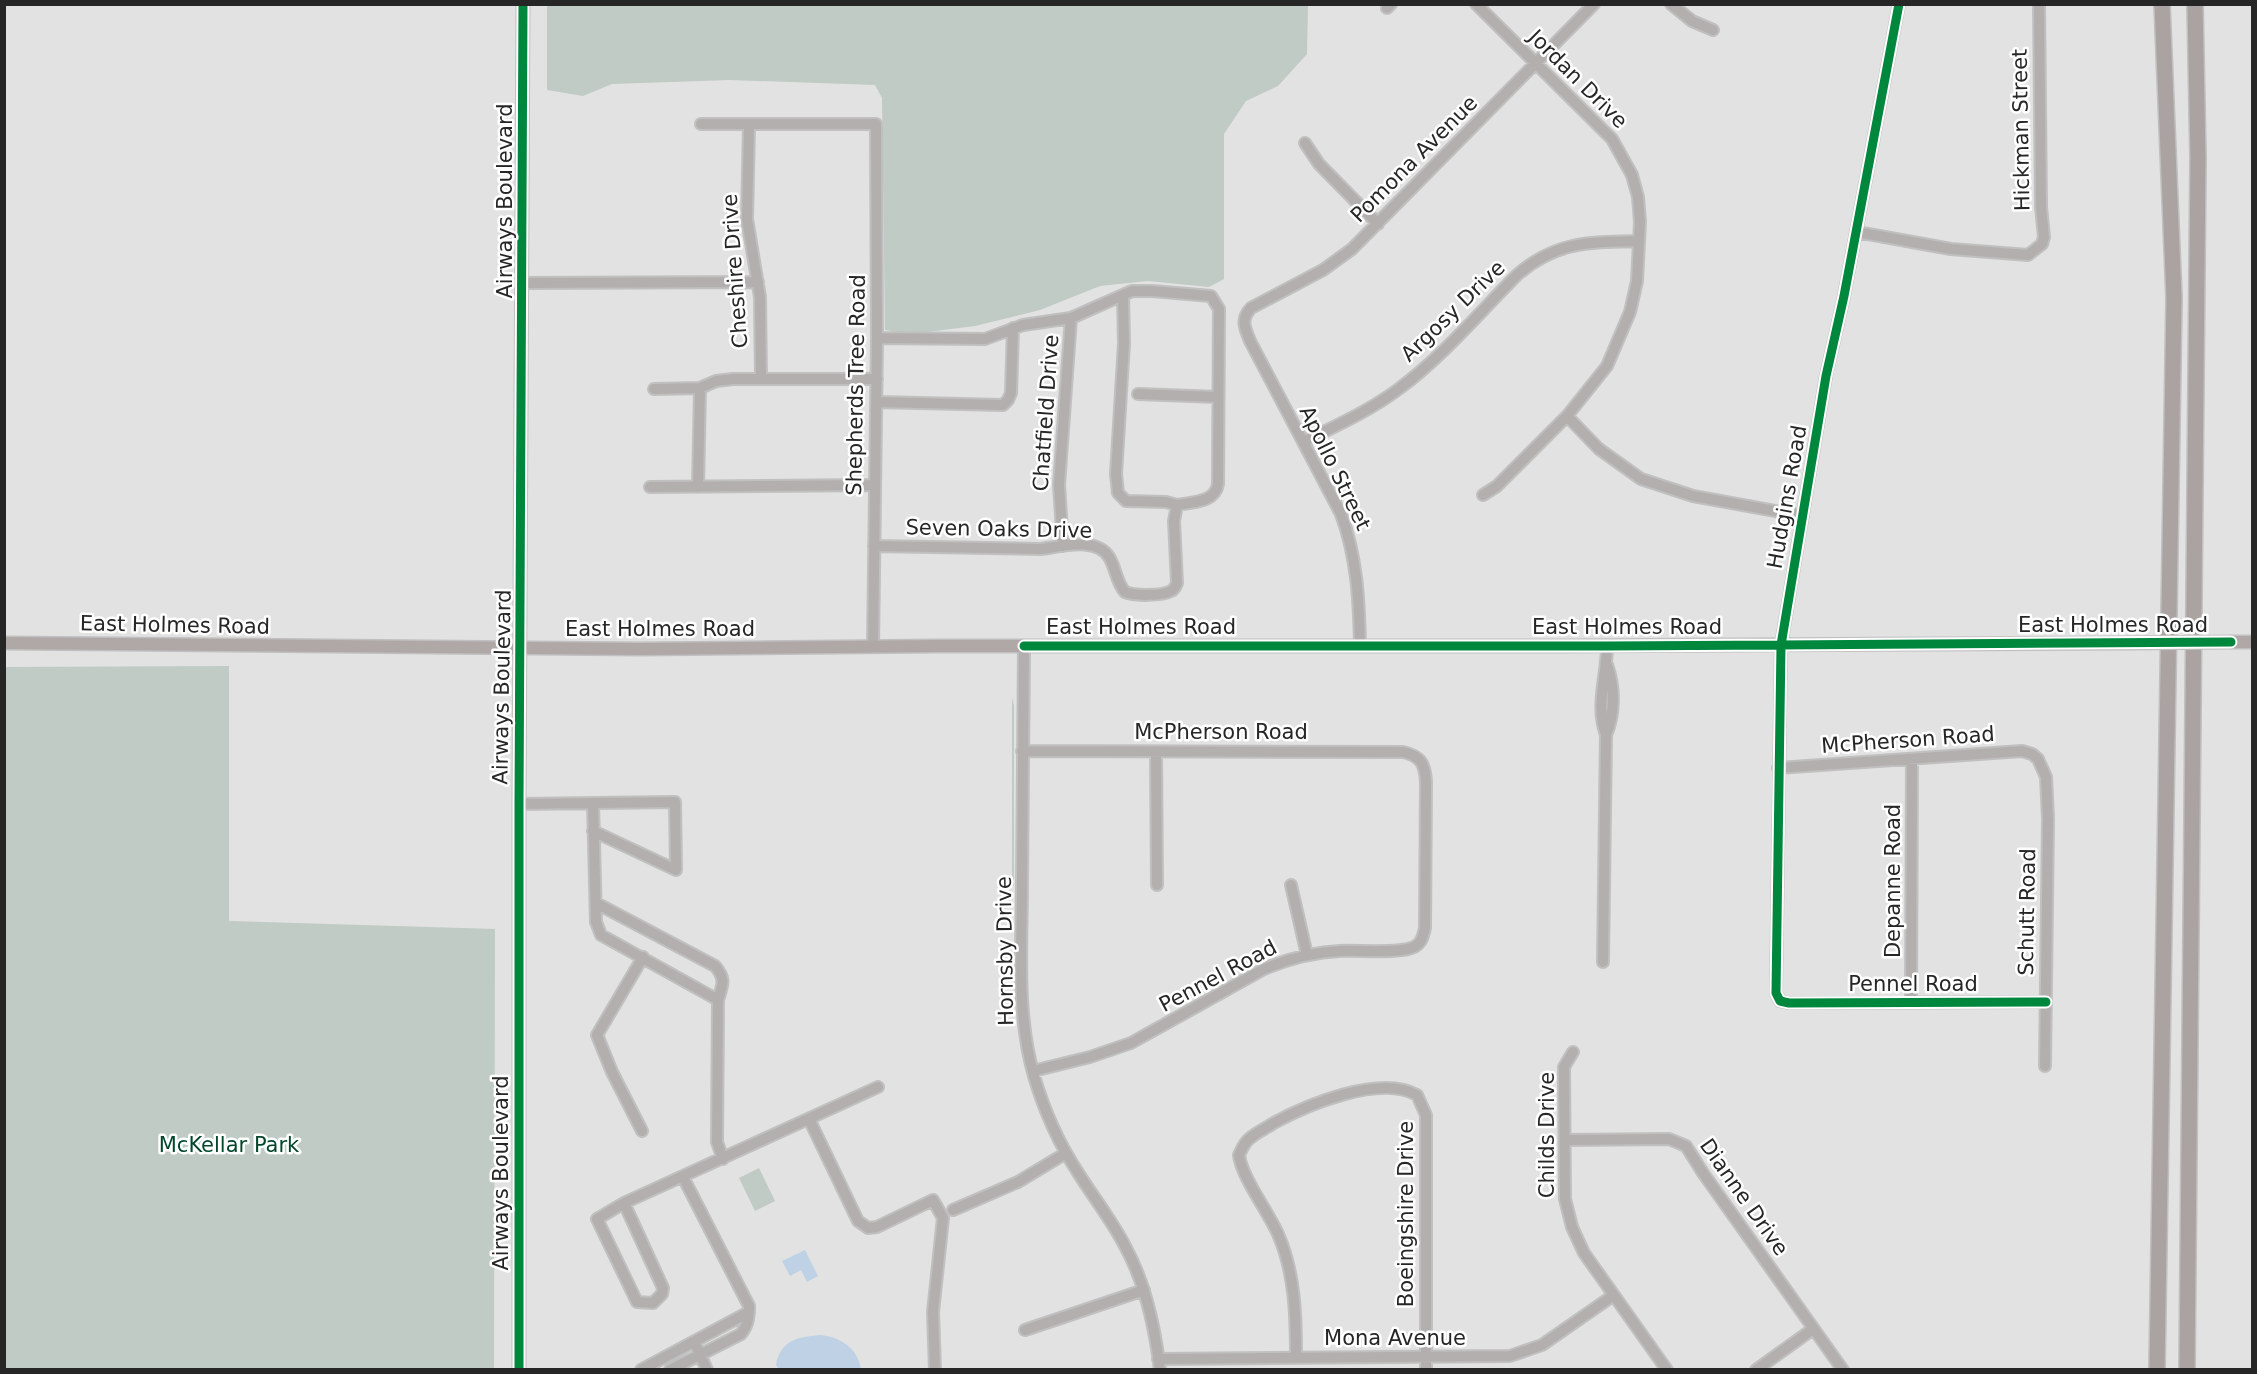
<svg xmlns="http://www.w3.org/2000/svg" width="2257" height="1374" font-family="'DejaVu Sans',sans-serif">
  <rect width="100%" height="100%" fill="#e2e2e2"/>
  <path fill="#bfcbc4" d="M547,5H1308L1307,54L1278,86L1246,101L1224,134V279L1209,287L1148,281L1100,286L1040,310L975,326L911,334L885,330L882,98L875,85L730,80L612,84L583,96L547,90Z
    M229,666V921L495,929L494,1369H5V667Z
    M1012,697L1014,706V886H1012Z
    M759,1168L775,1201L755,1211L739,1178Z"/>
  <path fill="#bfd1e5" d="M805,1250L818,1276L807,1282L801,1270L790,1276L782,1261Z
    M819,1335C839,1336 858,1348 861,1369H779L776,1365C780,1341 797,1337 819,1335Z"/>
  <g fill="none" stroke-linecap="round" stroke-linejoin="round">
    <g stroke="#c0c0c0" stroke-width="14">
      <path id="minor" d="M1476,4L1612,139L1632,175L1638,197L1640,222L1637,281L1630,312L1607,366L1567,416L1497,486L1483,495
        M1671,4L1692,21L1713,30
        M1899,4L1844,296L1826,376L1781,645L1776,993L1780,1001L1789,1003L2046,1002
        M1387,8L1391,4
        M701,124H876L877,338L873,647
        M749,125L747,219L760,297L761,379
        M1305,143L1319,164L1378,224
        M1857,232L1951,249L2028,255L2042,244L2044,237L2041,207L2039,4
        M522,283L758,282
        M1123,295L1124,343L1116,474L1118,493L1126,501L1166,502L1177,505
        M654,389L700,388L716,381L733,379H877
        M1138,394L1218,397
        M877,402L1003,405L1008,400L1011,393L1013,328
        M1567,416L1599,449L1641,479L1693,496L1803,516
        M1303,442C1336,426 1371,410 1400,388C1443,356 1479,313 1517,275C1556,241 1590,242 1639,241
        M650,487L874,485
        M698,487L700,388
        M874,546L1040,549C1060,547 1096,536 1109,557C1116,568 1116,582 1125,592C1134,596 1162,596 1171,591C1175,589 1175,587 1177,583L1174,521L1177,505C1192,502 1215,503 1218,484L1219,309L1211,296L1152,291H1132L1071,318L1023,325L985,339L877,338
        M1063,546L1059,485L1071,318
        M1360,645C1359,599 1357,557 1341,514L1250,341C1245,328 1240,320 1251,308L1323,270L1352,249L1594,4
        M1024,646C1023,725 1023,803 1022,882C1022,946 1016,1014 1034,1076C1044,1110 1058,1142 1077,1171C1093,1197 1112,1220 1126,1248C1146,1285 1155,1328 1160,1370
        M1606,735C1615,714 1615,687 1607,665
        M1022,751L1403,752C1421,756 1425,764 1426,782L1425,928C1423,936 1422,943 1414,947C1400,954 1357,950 1340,951C1313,952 1288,959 1264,969L1131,1043L1090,1057L1033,1071
        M1156,752L1157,885
        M1778,768L2022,751L2032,754L2038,759L2046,777L2048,819L2045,1066
        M593,803L596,922L601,935L718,1000L717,1142L723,1159
        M519,804L675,802L676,870L593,831
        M1291,885L1307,955
        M596,903L715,966C726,979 723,984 718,1000
        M1603,962L1606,735C1595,705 1607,676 1607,646
        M1911,1002L1912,759
        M1573,1052L1564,1067L1565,1199L1572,1227L1584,1253L1667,1370
        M809,1119L858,1221L868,1228L877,1227L933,1200L943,1218L933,1312L935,1370
        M642,1131L612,1072L597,1035L643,957
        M1565,1140L1669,1139L1686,1146L1703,1173L1843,1370
        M624,1203L663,1288L662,1294L653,1303L637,1302L597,1219L624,1203L878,1087
        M953,1210L1018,1182L1066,1153
        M1025,1330L1144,1290
        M697,1348L707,1370
        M1296,1357C1296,1315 1295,1273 1278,1234C1268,1211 1242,1178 1239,1155C1242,1149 1244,1143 1249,1139C1255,1133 1265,1129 1272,1124C1306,1105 1380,1074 1417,1095L1426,1115V1370
        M1158,1359L1510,1356L1542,1345L1614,1295
        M641,1370L749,1312
        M670,1370L741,1334C748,1325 749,1317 749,1306L683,1177
        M1756,1370L1813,1329"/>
    </g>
    <g stroke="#c0c0c0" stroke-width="15">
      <path id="major" d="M2231,642H2252
        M4,643L641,649L936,646H1559L2127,643
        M519,1370V804L523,4"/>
    </g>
    <g stroke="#c0c0c0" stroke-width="18">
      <path id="highway" d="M2157,1370L2174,298L2162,4
        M2187,1370L2198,158L2195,4"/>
    </g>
    <use href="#minor" stroke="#b4afaf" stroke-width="10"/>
    <use href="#major" stroke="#afa8a7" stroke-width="12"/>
    <use href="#highway" stroke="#aaa3a2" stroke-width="15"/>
    <g stroke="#c0c0c0" stroke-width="15" stroke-linecap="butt">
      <path id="major-bridge" d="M2127,643L2231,642"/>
    </g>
    <use href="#major-bridge" stroke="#afa8a7" stroke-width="12"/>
    <g stroke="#fff" stroke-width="13">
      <path id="cycleway" d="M1899,4L1844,296L1826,376L1781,645L1776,993L1780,1001L1789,1003L2046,1002
        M1024,646H1607L2231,642
        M519,1370V804L523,4"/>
    </g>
    <use href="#cycleway" stroke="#00873e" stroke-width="9"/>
  </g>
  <g text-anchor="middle" stroke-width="5" stroke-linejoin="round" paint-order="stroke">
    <g font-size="21" fill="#272627" stroke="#fff">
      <text transform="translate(1578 79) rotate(45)" y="7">Jordan Drive</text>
      <text transform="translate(2021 130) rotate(-91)" y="7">Hickman Street</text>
      <text transform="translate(1414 159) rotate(-45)" y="7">Pomona Avenue</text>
      <text transform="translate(505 201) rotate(-90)" y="7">Airways Boulevard</text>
      <text transform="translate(735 271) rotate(-94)" y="7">Cheshire Drive</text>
      <text transform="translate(1453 311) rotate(-44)" y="7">Argosy Drive</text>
      <text transform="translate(856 385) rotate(-89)" y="7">Shepherds Tree Road</text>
      <text transform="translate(1046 413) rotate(-86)" y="7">Chatfield Drive</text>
      <text transform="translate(1335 468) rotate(64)" y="7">Apollo Street</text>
      <text transform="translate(1787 497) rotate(-80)" y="7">Hudgins Road</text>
      <text transform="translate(999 529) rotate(1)" y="7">Seven Oaks Drive</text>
      <text transform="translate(175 625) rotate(1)" y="7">East Holmes Road</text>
      <text x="2113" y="632">East Holmes Road</text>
      <text x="1141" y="634">East Holmes Road</text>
      <text x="1627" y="634">East Holmes Road</text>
      <text x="660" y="636">East Holmes Road</text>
      <text transform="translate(502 687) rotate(-89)" y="7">Airways Boulevard</text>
      <text x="1221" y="739">McPherson Road</text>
      <text transform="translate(1908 740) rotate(-4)" y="7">McPherson Road</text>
      <text transform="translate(1893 881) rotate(-90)" y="7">Depanne Road</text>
      <text transform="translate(2027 912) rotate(-89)" y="7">Schutt Road</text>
      <text transform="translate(1005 951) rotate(-91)" y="7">Hornsby Drive</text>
      <text transform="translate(1218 976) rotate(-28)" y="7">Pennel Road</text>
      <text x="1913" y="991">Pennel Road</text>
      <text transform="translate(1547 1135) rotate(-90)" y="7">Childs Drive</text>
      <text transform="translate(501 1173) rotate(-90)" y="7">Airways Boulevard</text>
      <text transform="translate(1744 1197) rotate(55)" y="7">Dianne Drive</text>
      <text transform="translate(1406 1214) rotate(-90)" y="7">Boeingshire Drive</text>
      <text x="1395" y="1345">Mona Avenue</text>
    </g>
    <g font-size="21" fill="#02472b" stroke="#fff">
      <text x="229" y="1152">McKellar Park</text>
    </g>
  </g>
  <rect width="2257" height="1374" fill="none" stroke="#272627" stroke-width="12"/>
</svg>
